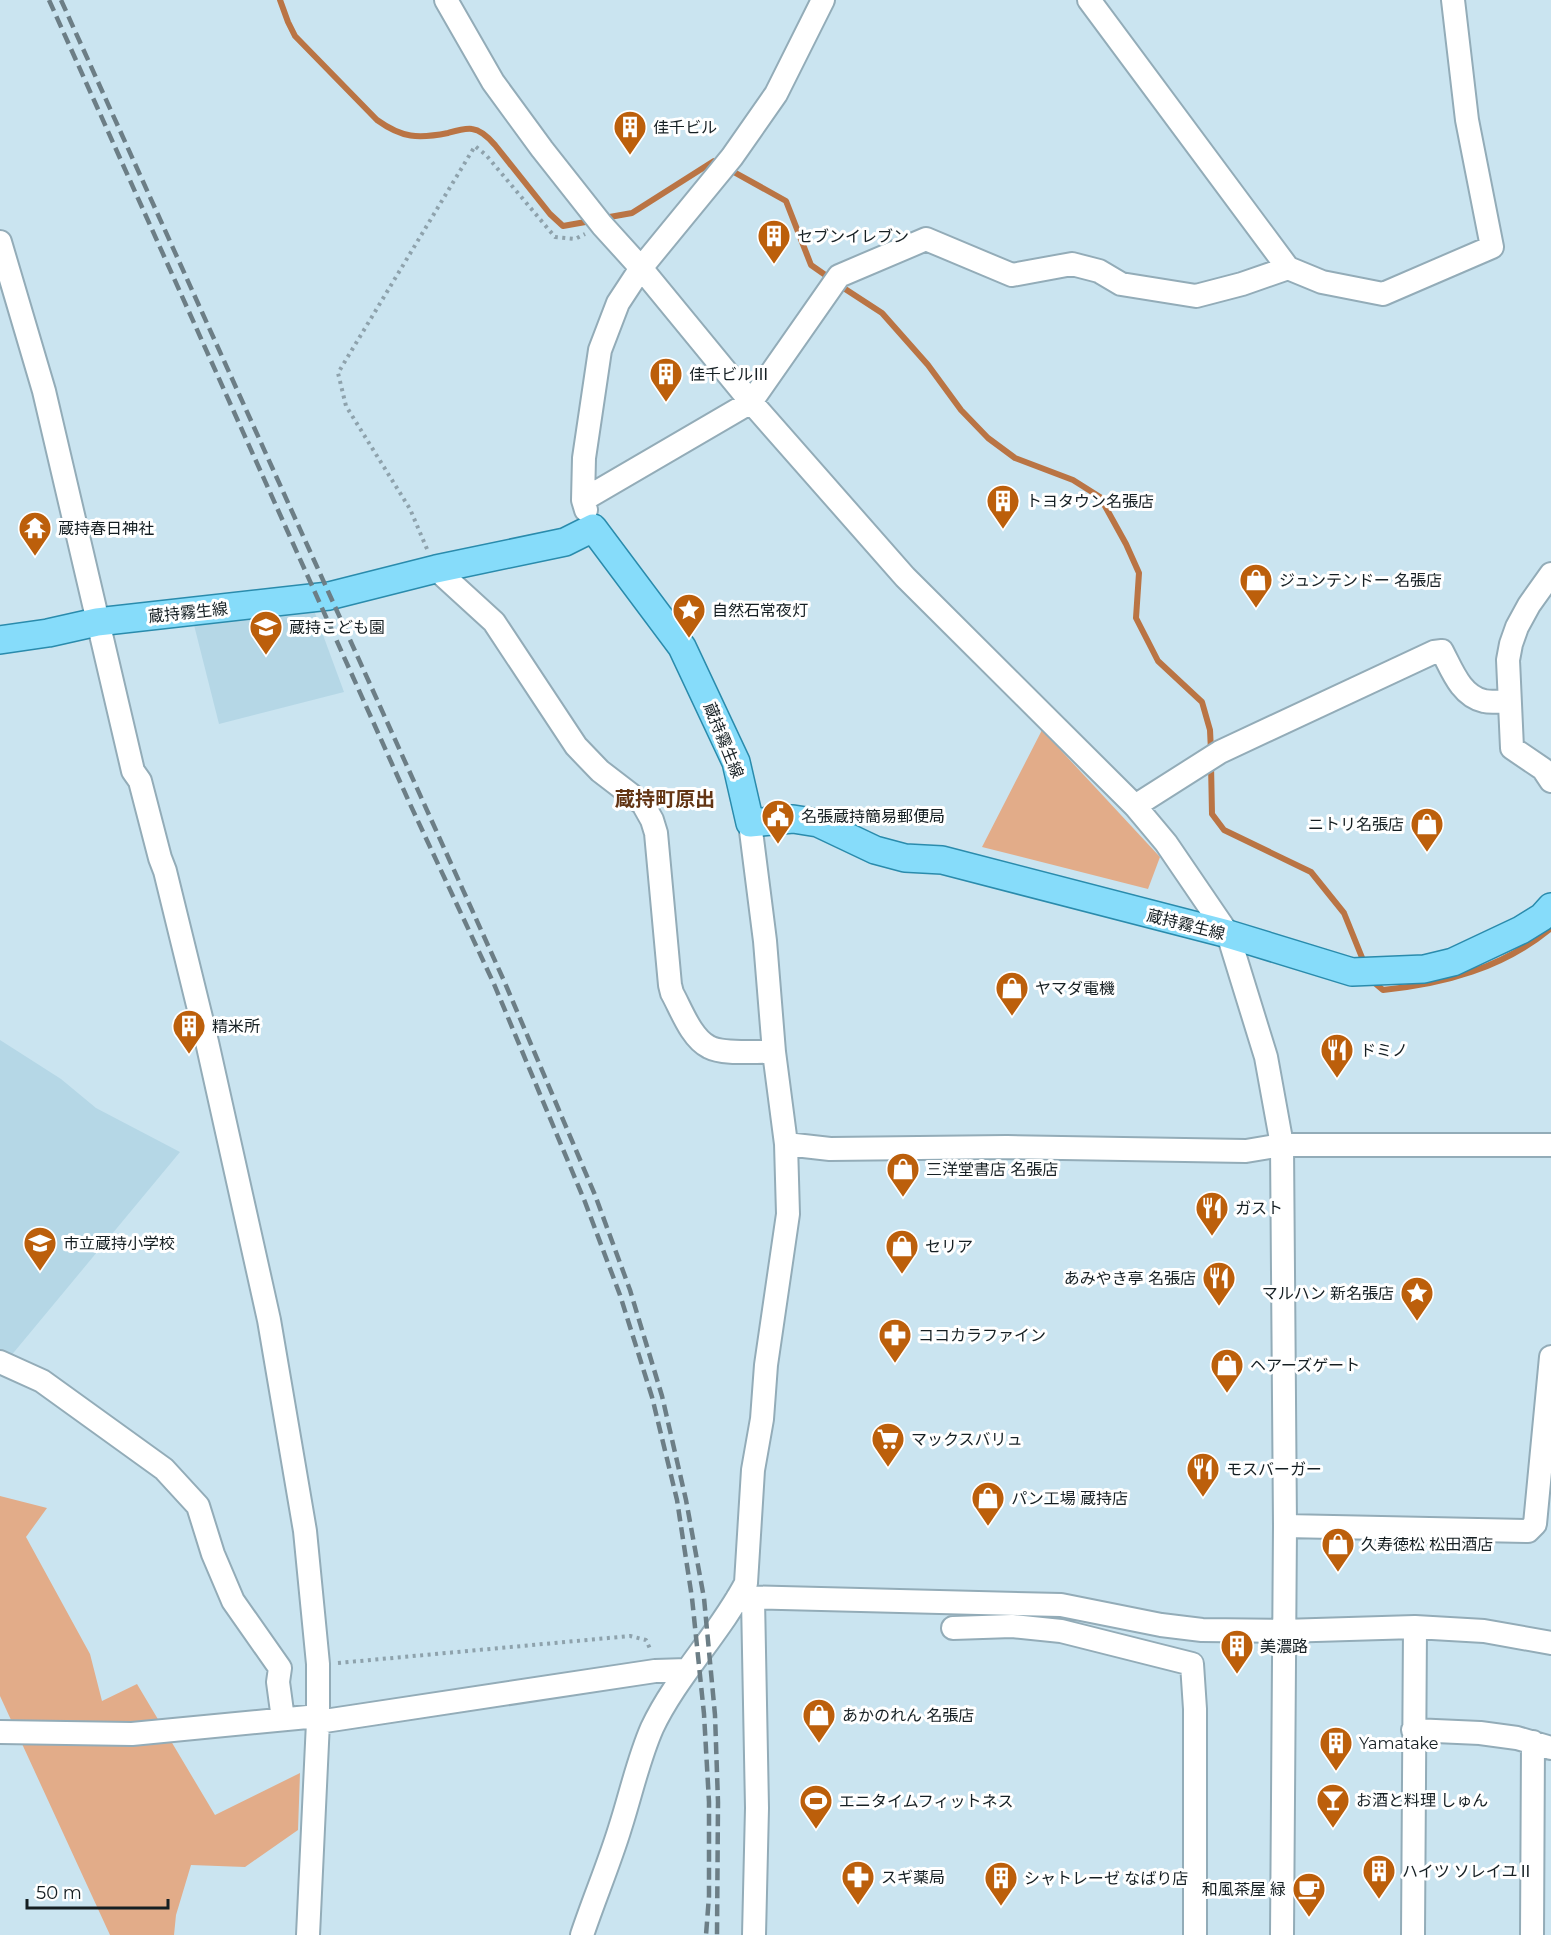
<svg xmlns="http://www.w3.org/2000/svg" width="1551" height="1935" font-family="Montserrat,'Noto Sans JP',sans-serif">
  <rect width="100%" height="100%" fill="#cae4f0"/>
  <path fill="#b5d7e6" d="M312,605L344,692L219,724L193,621Z
    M0,1040L61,1079L96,1108L180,1152L10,1357L0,1354Z"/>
  <path fill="#e2ac89" d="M1042,730L1160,857L1148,889L982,847Z
    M0,1496L47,1508L26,1537L90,1654L102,1701L137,1684L215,1815L300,1773L298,1830L245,1867L191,1865L176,1915L174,1935H110L0,1696Z"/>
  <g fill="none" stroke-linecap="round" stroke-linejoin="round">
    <path stroke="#ba7444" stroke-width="6" d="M280,0L288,22L295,36L377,120C402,138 418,139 448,133C455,131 465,128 472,129C481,130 489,138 495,145L550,214L563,226L591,221
      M604,218L632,213L714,161L786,201L811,265L831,279
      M839,285L882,313L928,365L961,410L988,438L1015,458L1073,480L1100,497L1126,544L1139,573L1136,618L1158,661L1202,702L1210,730L1211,751
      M1211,764L1212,814L1224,830L1311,872L1344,913L1365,965
      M1371,980L1383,990C1444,984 1503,968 1551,928"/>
    <g stroke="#93acb8" stroke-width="26">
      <path id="minor" d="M446,0L493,82L542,149L602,225L641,268L751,402L905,577L1135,806L1166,843L1228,934L1266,1057L1282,1145L1285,1526L1282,1935
        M1089,0L1288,268L1322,282L1383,294L1492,247L1467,120L1453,0
        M0,242L44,391L133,771L140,781L160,858L165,871L207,1042L269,1320L305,1531L318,1664V1722L308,1935
        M583,500L751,402L839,276L926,239L1012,275L1072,264L1099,271L1121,284L1196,296L1242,284L1288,268
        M586,510L583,500L584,458L600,350L618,303L641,268L732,157L776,94L823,0
        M436,569L494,622L576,746L600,771L643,804L652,820L656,833L670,985L672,993C681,1009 691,1038 709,1047C724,1055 757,1051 774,1052
        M1551,574L1529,605L1517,627L1511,644L1508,660L1512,748L1543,769L1551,781
        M1135,806L1220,752L1434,652L1442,651C1452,670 1461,696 1484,701C1492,703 1501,701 1509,701
        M786,1144L830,1149L1007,1147L1246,1151L1282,1145H1551
        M0,1362L42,1381L164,1469L198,1506L213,1554L233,1601L280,1668L278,1682L283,1719
        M1285,1526L1528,1531L1535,1524L1551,1357
        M738,1597L1061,1605L1161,1625L1202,1630L1283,1631L1415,1627L1484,1631L1551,1643
        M753,1599L757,1808L754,1935
        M953,1628L1012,1626L1061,1631L1192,1664L1195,1709V1935
        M318,1722L655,1671L687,1670
        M1413,1730L1480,1733L1517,1738L1551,1748
        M0,1732L132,1734L318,1716
        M582,1935C594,1899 609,1864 620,1828C631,1794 638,1760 652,1728C676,1677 720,1633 746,1583L753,1470L762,1419L766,1365L788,1214L786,1144L774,1052L765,941L750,823
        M1413,1935L1415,1627
        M1532,1935L1533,1742"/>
    </g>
    <g stroke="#2a8bac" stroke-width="30">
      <path id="major" d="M0,640L48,633L97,622L329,596L436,569L565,542L593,528L682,647L736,762L750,823L793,819L818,823L875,850L905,858L942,860L1228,934L1352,972L1424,969L1453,962L1521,930L1542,917L1551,907"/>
    </g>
    <path stroke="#8ea2ac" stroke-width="4" stroke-dasharray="3 4.5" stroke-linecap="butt" d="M427,549L410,509L346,406L338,373L475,146L486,155L555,237L575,239L585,234
      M338,1663L630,1636L646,1640L651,1651"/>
    <use href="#minor" stroke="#fff" stroke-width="22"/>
    <use href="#major" stroke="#86dcfa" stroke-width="27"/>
    <path stroke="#6c7e86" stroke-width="4.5" stroke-dasharray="12 6" stroke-linecap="butt" d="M49,0L410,804L494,984L585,1202L620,1295L652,1397L677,1500L692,1598L704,1714L709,1802V1896L706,1935
      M61,0L505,983L595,1195L630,1290L662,1396L686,1500L704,1598L715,1715L718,1802L717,1935"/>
  </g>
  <defs>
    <g id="building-pin" transform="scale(1.725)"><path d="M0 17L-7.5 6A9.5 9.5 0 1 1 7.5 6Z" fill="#bc5f0b" stroke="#fff"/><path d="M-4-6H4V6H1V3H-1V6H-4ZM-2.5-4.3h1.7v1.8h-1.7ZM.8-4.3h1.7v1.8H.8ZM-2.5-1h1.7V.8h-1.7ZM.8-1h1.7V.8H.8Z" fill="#fff"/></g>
    <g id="temple-pin" transform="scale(1.725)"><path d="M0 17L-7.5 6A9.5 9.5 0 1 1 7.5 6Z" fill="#bc5f0b" stroke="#fff"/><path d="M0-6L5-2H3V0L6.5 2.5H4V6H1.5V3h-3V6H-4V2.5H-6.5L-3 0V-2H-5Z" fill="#fff"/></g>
    <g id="shop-pin" transform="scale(1.725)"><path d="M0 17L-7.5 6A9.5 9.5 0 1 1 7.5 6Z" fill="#bc5f0b" stroke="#fff"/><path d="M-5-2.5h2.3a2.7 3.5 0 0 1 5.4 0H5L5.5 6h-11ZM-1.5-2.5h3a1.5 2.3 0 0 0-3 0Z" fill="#fff"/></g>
    <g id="sight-pin" transform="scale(1.725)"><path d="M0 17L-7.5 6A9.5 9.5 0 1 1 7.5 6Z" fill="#bc5f0b" stroke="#fff"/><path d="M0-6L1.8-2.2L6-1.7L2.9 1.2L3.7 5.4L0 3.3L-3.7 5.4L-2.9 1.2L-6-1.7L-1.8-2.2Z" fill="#fff"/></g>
    <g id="school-pin" transform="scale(1.725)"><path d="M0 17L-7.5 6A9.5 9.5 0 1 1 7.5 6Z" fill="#bc5f0b" stroke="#fff"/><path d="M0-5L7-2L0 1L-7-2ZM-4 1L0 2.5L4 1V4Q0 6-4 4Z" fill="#fff"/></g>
    <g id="civic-pin" transform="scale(1.725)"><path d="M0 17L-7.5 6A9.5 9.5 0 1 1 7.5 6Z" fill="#bc5f0b" stroke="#fff"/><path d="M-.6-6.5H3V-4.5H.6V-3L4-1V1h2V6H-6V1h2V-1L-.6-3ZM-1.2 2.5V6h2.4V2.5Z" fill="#fff"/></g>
    <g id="restaurant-pin" transform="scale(1.725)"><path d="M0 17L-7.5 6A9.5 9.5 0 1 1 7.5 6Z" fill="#bc5f0b" stroke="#fff"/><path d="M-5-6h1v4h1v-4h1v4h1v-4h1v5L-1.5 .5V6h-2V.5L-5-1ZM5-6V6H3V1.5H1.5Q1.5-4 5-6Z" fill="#fff"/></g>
    <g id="pharmacy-pin" transform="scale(1.725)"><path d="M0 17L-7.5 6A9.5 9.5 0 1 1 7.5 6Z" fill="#bc5f0b" stroke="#fff"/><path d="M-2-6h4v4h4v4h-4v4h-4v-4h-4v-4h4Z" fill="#fff"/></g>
    <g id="supermarket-pin" transform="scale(1.725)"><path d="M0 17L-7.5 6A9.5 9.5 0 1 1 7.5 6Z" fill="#bc5f0b" stroke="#fff"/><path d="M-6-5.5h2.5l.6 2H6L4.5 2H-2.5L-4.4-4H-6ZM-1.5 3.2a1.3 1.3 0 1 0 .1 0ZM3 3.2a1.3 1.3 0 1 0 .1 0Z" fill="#fff"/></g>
    <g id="bar-pin" transform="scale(1.725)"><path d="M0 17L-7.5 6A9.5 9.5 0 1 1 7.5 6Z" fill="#bc5f0b" stroke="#fff"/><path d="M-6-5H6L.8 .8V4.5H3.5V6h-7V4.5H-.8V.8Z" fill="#fff"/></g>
    <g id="stadium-pin" transform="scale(1.725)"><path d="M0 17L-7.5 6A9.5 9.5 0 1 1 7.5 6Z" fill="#bc5f0b" stroke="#fff"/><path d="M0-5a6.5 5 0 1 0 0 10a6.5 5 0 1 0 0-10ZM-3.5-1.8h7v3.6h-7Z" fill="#fff"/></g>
    <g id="cafe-pin" transform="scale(1.725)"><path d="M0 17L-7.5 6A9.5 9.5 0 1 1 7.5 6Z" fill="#bc5f0b" stroke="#fff"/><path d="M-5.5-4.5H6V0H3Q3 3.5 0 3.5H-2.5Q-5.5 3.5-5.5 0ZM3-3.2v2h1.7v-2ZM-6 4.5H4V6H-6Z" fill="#fff"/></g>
  </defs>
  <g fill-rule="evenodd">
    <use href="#building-pin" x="630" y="127"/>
    <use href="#building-pin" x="774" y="236"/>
    <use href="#building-pin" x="666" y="374"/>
    <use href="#building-pin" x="1003" y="501"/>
    <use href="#temple-pin" x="35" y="528"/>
    <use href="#shop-pin" x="1256" y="580"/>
    <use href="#sight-pin" x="689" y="610"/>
    <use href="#school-pin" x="266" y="627"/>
    <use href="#civic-pin" x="778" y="816"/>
    <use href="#shop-pin" x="1427" y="824"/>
    <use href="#shop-pin" x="1012" y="988"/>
    <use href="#building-pin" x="189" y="1026"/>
    <use href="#restaurant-pin" x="1337" y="1050"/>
    <use href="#shop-pin" x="903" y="1169"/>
    <use href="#restaurant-pin" x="1212" y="1208"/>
    <use href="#school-pin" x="40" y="1243"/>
    <use href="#shop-pin" x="902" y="1246"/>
    <use href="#restaurant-pin" x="1219" y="1278"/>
    <use href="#sight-pin" x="1417" y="1293"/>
    <use href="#pharmacy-pin" x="895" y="1335"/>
    <use href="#shop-pin" x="1227" y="1365"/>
    <use href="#supermarket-pin" x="888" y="1439"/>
    <use href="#restaurant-pin" x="1203" y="1469"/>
    <use href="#shop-pin" x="988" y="1498"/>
    <use href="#shop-pin" x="1338" y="1544"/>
    <use href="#building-pin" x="1237" y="1646"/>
    <use href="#shop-pin" x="819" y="1715"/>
    <use href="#building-pin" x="1336" y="1743"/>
    <use href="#bar-pin" x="1333" y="1800"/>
    <use href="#stadium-pin" x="816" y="1801"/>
    <use href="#building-pin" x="1379" y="1871"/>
    <use href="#pharmacy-pin" x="858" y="1877"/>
    <use href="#building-pin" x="1001" y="1878"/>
    <use href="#cafe-pin" x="1309" y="1889"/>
  </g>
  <g text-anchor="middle" stroke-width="6" stroke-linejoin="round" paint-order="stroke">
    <g font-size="16" fill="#151f23" stroke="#fff" text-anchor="start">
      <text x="653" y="133">佳千ビル</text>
      <text x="797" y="242">セブンイレブン</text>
      <text x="689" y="380">佳千ビルⅢ</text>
      <text x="1026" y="507">トヨタウン名張店</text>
      <text x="58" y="534">蔵持春日神社</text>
      <text x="1279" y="586">ジュンテンドー 名張店</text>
      <text x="712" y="616">自然石常夜灯</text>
      <text x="289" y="633">蔵持こども園</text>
      <text x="801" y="822">名張蔵持簡易郵便局</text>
      <text x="1404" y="830" text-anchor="end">ニトリ名張店</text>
      <text x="1035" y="994">ヤマダ電機</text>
      <text x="212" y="1032">精米所</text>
      <text x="1360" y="1056">ドミノ</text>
      <text x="926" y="1175">三洋堂書店 名張店</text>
      <text x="1235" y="1214">ガスト</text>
      <text x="63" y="1249">市立蔵持小学校</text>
      <text x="925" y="1252">セリア</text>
      <text x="1196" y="1284" text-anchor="end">あみやき亭 名張店</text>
      <text x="1394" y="1299" text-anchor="end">マルハン 新名張店</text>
      <text x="918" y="1341">ココカラファイン</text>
      <text x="1250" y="1371">ヘアーズゲート</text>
      <text x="911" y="1445">マックスバリュ</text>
      <text x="1226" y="1475">モスバーガー</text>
      <text x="1011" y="1504">パン工場 蔵持店</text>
      <text x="1361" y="1550">久寿徳松 松田酒店</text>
      <text x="1260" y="1652">美濃路</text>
      <text x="842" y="1721">あかのれん 名張店</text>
      <text x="1359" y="1749">Yamatake</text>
      <text x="1356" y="1806">お酒と料理 しゅん</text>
      <text x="839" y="1807">エニタイムフィットネス</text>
      <text x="1402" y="1877">ハイツ ソレイユⅡ</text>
      <text x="881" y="1883">スギ薬局</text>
      <text x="1024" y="1884">シャトレーゼ なばり店</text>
      <text x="1286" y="1895" text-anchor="end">和風茶屋 緑</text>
    </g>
    <g font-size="16" fill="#151f23" stroke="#fff">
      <text transform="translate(188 612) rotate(-6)" y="6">蔵持霧生線</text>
      <text transform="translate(724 740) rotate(68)" y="6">蔵持霧生線</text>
      <text transform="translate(1186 924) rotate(14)" y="6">蔵持霧生線</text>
    </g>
    <g font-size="20" font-weight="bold" fill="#633514" stroke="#fff">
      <text x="665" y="806">蔵持町原出</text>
    </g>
  </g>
  <path d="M27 1899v9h141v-9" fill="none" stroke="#151f23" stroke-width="3"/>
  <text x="36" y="1899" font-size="18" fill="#151f23" stroke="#ffffff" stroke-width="4.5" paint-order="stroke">50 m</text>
</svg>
